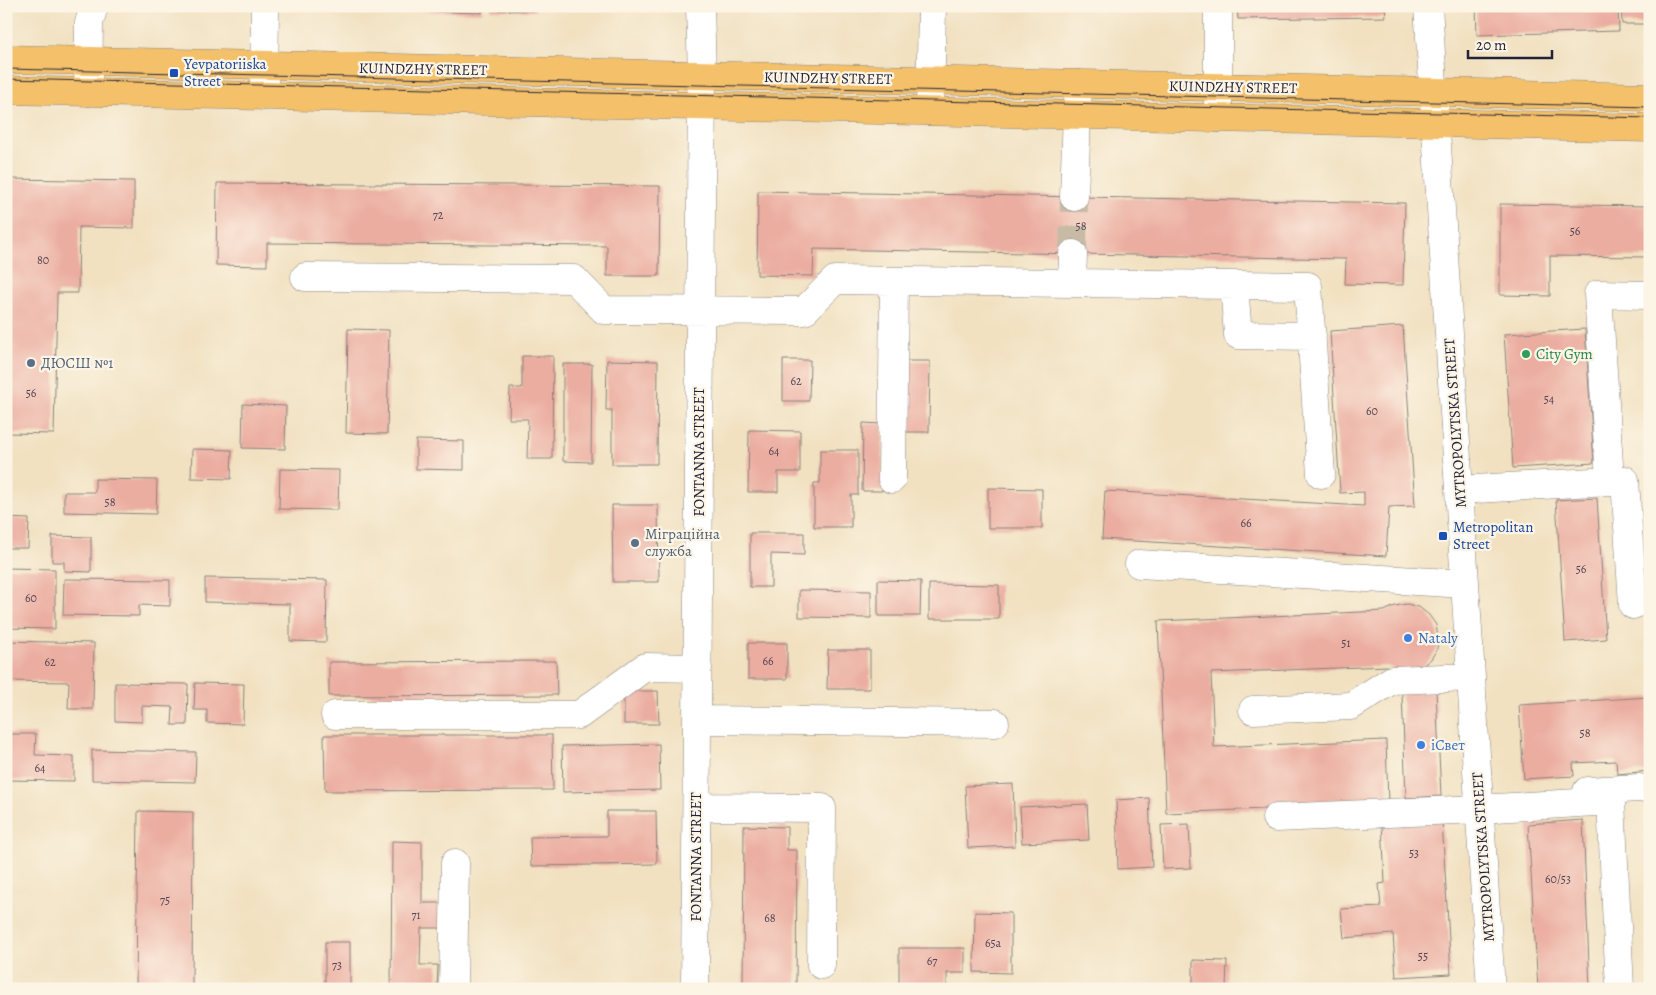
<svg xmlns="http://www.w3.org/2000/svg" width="1656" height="995" font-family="Alegreya,serif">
  <rect width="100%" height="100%" fill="#fcf5e5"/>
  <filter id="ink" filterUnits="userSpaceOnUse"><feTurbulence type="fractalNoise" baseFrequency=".02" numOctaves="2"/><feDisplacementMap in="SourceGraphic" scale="10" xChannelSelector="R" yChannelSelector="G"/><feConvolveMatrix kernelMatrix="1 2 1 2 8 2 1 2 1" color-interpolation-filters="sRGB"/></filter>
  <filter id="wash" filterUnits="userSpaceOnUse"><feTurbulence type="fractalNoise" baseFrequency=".0096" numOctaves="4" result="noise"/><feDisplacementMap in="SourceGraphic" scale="20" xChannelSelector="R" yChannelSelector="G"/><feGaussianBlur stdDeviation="1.12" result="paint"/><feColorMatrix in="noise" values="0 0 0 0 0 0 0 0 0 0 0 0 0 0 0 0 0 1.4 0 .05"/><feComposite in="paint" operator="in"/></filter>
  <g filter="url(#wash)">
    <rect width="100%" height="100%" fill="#f1e1c1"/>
    <g id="blocks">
      <path fill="#ebada0" d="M358,6H391V9L358,8Z
        M423,6H482V13L423,11Z
        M491,6H536V11L491,10Z
        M753,6H911V10H753Z
        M1237,6H1385L1386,17L1238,19Z
        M1476,6H1618L1619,31L1477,35Z
        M1621,6H1650V24H1622Z
        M9,179L134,181V228L79,227L78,293H57L54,434L6,433Z
        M217,183L660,186L659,276H607V246L267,243V266L216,265Z
        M758,191L1405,203L1403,285L1345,284L1346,259L814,249L813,276L757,275Z
        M1500,204L1650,206V257L1550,256V296L1500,295Z
        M1403,326L1415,506L1389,507L1386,556L1102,539L1105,491L1364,506V492L1340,493L1330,331Z
        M348,329L389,330L387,434L346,433Z
        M1585,329L1594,463L1513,468L1504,334Z
        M522,356H553L552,459H527L528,419H509L510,388H522Z
        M607,360L658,361L657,464H612V410H606Z
        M783,360H810L809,401H783Z
        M905,361H930L929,432H904Z
        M563,364H592L591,462L563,461Z
        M243,404L286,406L285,449L242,448Z
        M863,423L883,424L882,491H862Z
        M749,430L800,431V472H778V492H748Z
        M416,440L464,441V470L416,469Z
        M192,449L232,450L231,479L191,478Z
        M820,450H858V495H851V527H814V483H820Z
        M280,469L339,470L338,510L279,509Z
        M95,479L157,480L156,514L64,512V492H95Z
        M988,488L1042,489V528H988Z
        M1597,498L1606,639L1565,642L1556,500Z
        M612,505H658L659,582H613Z
        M6,518L29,519L28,548H6Z
        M750,533H804V555L771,554V587H750Z
        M52,536L91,537V572L64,571V562H52Z
        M6,568L55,569V629L6,628Z
        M205,578L327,580L326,642L290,641V604L205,602Z
        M64,579L170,580V606L139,605V616L63,615Z
        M878,580L921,581L920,616H878Z
        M929,584L999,585V619H929Z
        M799,590L871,591V618L799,617Z
        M1407,604L1419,607L1429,615L1436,625L1438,637L1437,649L1431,659L1421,667L1398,671L1387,666L1211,673L1214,747L1386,740L1388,804L1166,813L1158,621L1384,611L1395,606Z
        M6,641L94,643L93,709H68L69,682L6,681Z
        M748,643H787V679H748Z
        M828,650H870V689H827Z
        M556,661L557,695L329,696V662Z
        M115,683L188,684L187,725H172L173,707L142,706V722L115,721Z
        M195,683L244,684L243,724L207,723V710H194Z
        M624,691H658L659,724H624Z
        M1436,691L1441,796L1406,798L1402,693Z
        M1650,697V771L1617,774L1616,761L1573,763L1574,776L1524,779L1519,705Z
        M6,734H36L35,755L74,756V781L6,780Z
        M324,735H552L553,790L325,791Z
        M659,744L660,790L563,792L562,746Z
        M92,750L196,752L195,782L92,780Z
        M1013,784L1015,846L968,848L965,786Z
        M1149,798L1152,867L1118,869L1116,800Z
        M1087,804L1089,840L1022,843L1020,807Z
        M138,811L193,812L192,989H136Z
        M607,811H656L657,864L531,866L530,837L607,836Z
        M1442,820L1451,974L1396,977L1393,934L1344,938L1341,909L1381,907L1379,884L1385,883L1382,823Z
        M1583,820L1590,989H1538L1528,824Z
        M1189,824L1191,868L1163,869L1161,825Z
        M744,826L787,827V850H797L796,989H736V986H743Z
        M392,841L422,842V903H441V928H421L420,965H438L437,989H391Z
        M975,912L1011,913V973L974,972Z
        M325,942H350V989H325Z
        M899,948H965V973H947V989L899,988Z
        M1193,960L1227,961L1226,989H1193Z"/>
    </g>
  </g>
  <g filter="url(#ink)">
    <use href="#blocks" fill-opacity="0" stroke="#8a827e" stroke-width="1"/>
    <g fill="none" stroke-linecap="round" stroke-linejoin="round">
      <path stroke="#c8bba6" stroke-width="28" stroke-dasharray="28 14" stroke-linecap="butt" d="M1073,254L1074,197"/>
      <g stroke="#8a827e" stroke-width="29">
        <path id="minor" d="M1218,6V118
          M1428,6L1491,989
          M88,92L89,23L94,6
          M264,96L265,6
          M930,111L932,6
          M1074,197L1078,84
          M305,277L574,279L604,310L804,311L835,280L1308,286L1321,474
          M1072,283L1073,254
          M1234,285L1238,335L1312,336
          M892,479L894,281
          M1610,480L1598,294L1650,295
          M1459,490L1625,480L1633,605
          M1139,564L1465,584
          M1253,710L1351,706L1392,680L1471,677
          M335,715H579L645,667L698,668
          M697,720L995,723
          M1587,791L1639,788
          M697,807L822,808L821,965
          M1276,818L1479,809L1611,801L1620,989
          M453,989L455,863
          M695,989L702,75L700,6"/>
      </g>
      <g stroke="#8a827e" stroke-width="29">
        <path id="major" d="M6,59L1650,97
          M6,90L1650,128"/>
      </g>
      <use href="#minor" stroke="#fff" stroke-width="28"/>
      <use href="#major" stroke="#f4c16a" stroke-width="28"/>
      <path stroke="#22223b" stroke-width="1" d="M6,69L1650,107
        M6,79L1650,118"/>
    </g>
  </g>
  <g fill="#1a4fb4" stroke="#fcf5e5" stroke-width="2">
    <rect x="169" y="68" width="10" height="10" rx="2.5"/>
    <rect x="1438" y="531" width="10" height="10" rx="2.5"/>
  </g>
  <circle fill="#2e9e5b" stroke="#fcf5e5" stroke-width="2" cx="1526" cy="354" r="5"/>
  <g fill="#5c6f8a" stroke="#fcf5e5" stroke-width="2">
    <circle cx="31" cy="363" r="5"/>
    <circle cx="635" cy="543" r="5"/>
  </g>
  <g fill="#3f7fe0" stroke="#fcf5e5" stroke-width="2">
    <circle cx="1408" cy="638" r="5"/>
    <circle cx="1421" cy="745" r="5"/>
  </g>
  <g text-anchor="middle" stroke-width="4.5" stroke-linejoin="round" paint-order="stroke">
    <g font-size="12" fill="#544554">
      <text x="438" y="219">72</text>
      <text x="1081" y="230">58</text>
      <text x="1575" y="235">56</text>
      <text x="43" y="264">80</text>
      <text x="796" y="385">62</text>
      <text x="31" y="397">56</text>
      <text x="1549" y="403">54</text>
      <text x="1372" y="415">60</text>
      <text x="774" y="455">64</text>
      <text x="110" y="506">58</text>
      <text x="1246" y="527">66</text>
      <text x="1581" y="573">56</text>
      <text x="31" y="602">60</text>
      <text x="1346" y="647">51</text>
      <text x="768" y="665">66</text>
      <text x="50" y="666">62</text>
      <text x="1585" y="737">58</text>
      <text x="40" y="772">64</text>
      <text x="1414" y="857">53</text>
      <text x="1558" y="883">60/53</text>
      <text x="165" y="904">75</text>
      <text x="416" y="919">71</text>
      <text x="770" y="922">68</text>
      <text x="993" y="947">65а</text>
      <text x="1423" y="960">55</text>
      <text x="932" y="965">67</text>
      <text x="337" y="969">73</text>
    </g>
    <g font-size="15" fill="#164399" stroke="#fcf5e5" text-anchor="start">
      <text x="184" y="69">Yevpatoriiska<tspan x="184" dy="17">Street</tspan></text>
      <text x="1453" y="532">Metropolitan<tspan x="1453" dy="17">Street</tspan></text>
    </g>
    <g font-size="15" fill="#22223b" stroke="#fcf5e5">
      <text transform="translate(423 69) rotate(1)" y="5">KUINDZHY STREET</text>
      <text transform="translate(828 78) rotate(1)" y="5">KUINDZHY STREET</text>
      <text transform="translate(1233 87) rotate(1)" y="5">KUINDZHY STREET</text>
      <text transform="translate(1455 423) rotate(-94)" y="5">MYTROPOLYTSKA STREET</text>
      <text transform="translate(699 452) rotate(-90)" y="5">FONTANNA STREET</text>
      <text transform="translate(696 857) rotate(-90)" y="5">FONTANNA STREET</text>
      <text transform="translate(1483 857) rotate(-94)" y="5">MYTROPOLYTSKA STREET</text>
    </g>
    <g font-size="15" fill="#27864d" stroke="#fcf5e5" text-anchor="start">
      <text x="1536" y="359">City Gym</text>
    </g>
    <g font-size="15" fill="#4e5e75" stroke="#fcf5e5" text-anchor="start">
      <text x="41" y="368">ДЮСШ №1</text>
      <text x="645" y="539">Міграційна<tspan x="645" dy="17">служба</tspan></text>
    </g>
    <g font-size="15" fill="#366cbe" stroke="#fcf5e5" text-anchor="start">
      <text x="1418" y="643">Nataly</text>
      <text x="1431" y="750">iСвет</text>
    </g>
  </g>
  <rect width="1656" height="995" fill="none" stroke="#fcf5e5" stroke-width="25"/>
  <path d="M1468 50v8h84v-8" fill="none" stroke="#22223b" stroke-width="2.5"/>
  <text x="1476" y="50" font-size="15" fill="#22223b" stroke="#fcf5e5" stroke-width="4" paint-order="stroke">20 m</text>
</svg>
